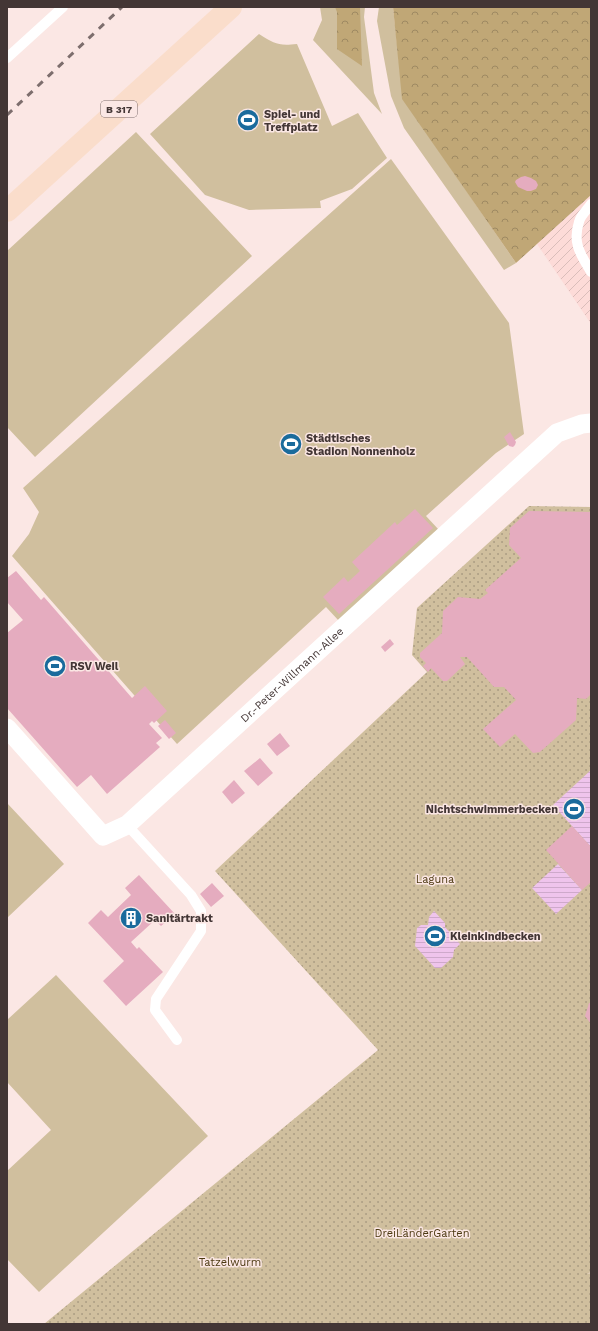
<svg xmlns="http://www.w3.org/2000/svg" width="598" height="1331" font-family="'Work Sans',sans-serif">
  <defs>
    <pattern id="industrial-furrows" width="10" height="10" patternUnits="userSpaceOnUse"><rect width="10" height="10" fill="#fddbd8"/><path d="M-1 1l2-2M0 10L10 0M9 11l2-2" fill="none" stroke="#dabdba"/></pattern>
    <pattern id="forest-crowns" width="20" height="18" patternUnits="userSpaceOnUse"><rect width="20" height="18" fill="#c0a776"/><path d="M2 6a3 3 0 1 1 6 0M12 15a3 3 0 1 1 6 0" fill="none" stroke="#9e8962"/></pattern>
    <pattern id="park-dots" width="8" height="8" patternUnits="userSpaceOnUse"><rect width="8" height="8" fill="#d0bf9e"/><path d="M2 2h.1M6 6h.1" fill="none" stroke="#aa9c82" stroke-width="1.8" stroke-linecap="round"/></pattern>
    <pattern id="water-rules" width="6" height="5" patternUnits="userSpaceOnUse"><rect width="6" height="5" fill="#efc4ec"/><path d="M0 2.5h6" fill="none" stroke="#cea9cb"/></pattern>
  </defs>
  <rect width="100%" height="100%" fill="#fbe7e4"/>
  <path fill="url(#industrial-furrows)" d="M591,195V324L537,244Z"/>
  <path fill="#d0bf9e" d="M320,7H365L364,17L374,93L382,114L313,40L322,20Z
    M379,7H393L403,99L516,263L504,270L404,128L391,96L377,21Z
    M259,34C275,44 278,46 297,44L332,126L358,113L387,158L352,189L320,201L321,208L249,210L205,195L150,134Z
    M136,132L252,256L35,457L7,427V251Z
    M391,159L509,323L524,434L496,453L426,516L439,530L339,621L326,607L177,744L12,556L29,534L39,512L23,488Z
    M7,803L64,864L7,918Z
    M56,975L208,1136L39,1292L7,1259V1171L51,1130L7,1082V1020Z"/>
  <path fill="url(#forest-crowns)" d="M335,7H360L362,66L337,49V12Z
    M393,7H591V195L516,263L402,99Z"/>
  <path fill="url(#park-dots)" d="M529,506L591,507V1272L587,1274L591,1273V1324H44L378,1050L215,871L427,672L412,655L417,608Z"/>
  <path fill="url(#water-rules)" d="M591,770V847L553,805Z
    M558,864L582,890L556,914L532,888Z
    M434,911L445,923V927L460,944L454,950L453,957L441,968H435L415,946L417,928L421,925H428L429,917Z"/>
  <path fill="#e5acbf" d="M525,176L531,178L536,181L538,185L536,189L531,191H527L518,187L515,182L516,180L521,177Z
    M510,432L516,442L515,445L513,447L509,446L504,437Z
    M415,509L433,528L339,614L323,597L344,577L348,582L360,571L352,562L395,522L397,525Z
    M529,511L591,512V694L586,699L577,698L576,720L540,752L533,753L515,734L500,747L483,729L516,700L504,687H494L467,657H460L465,664L447,681H443L431,668L428,672L423,666L426,663L420,657V653L442,633L443,611L458,597L480,599L488,593L485,590L521,558L509,545L510,528Z
    M16,571L41,600L44,597L132,698L145,686L167,711L154,723L152,721L149,724L162,738L156,743L160,747L107,794L91,775L77,787L7,708V633L23,620L7,602V578Z
    M390,639L394,644L385,652L381,647Z
    M165,720L176,733L169,739L158,726Z
    M280,733L290,746L277,756L267,744Z
    M260,758L273,773L258,786L244,771Z
    M234,780L245,793L232,804L222,792Z
    M572,826L591,847V882L582,890L546,850Z
    M139,875L175,914L161,926L155,920L131,942L137,949L139,947L163,972L126,1006L103,981L124,961L88,923L101,910L108,917L131,895L125,888Z
    M212,883L224,896L211,907L200,894Z
    M589,1003H591V1024L585,1016Z"/>
  <g fill="none" stroke-linecap="round" stroke-linejoin="round">
    <path stroke="#fff" stroke-width="10" d="M7,58L63,7
      M591,204C587,210 580,216 579,222C572,243 581,255 591,272
      M127,825L191,895L201,911V931L156,999L155,1010L177,1040"/>
    <path stroke="#fff" stroke-width="19" id="s1" d="M7,728L103,836L127,825L557,433L582,424L591,423"/>
    <path stroke="#faddcb" stroke-width="22" d="M7,211L231,7"/>
    <path stroke="#7d6e6d" stroke-width="3" stroke-dasharray="7 7" stroke-linecap="butt" d="M7,115L122,7"/>
  </g>
  <defs>
    <g id="stadium-disc" transform="scale(1.15)"><circle r="9.5" fill="#1a6b9c" stroke="#fbe7e4"/><path d="M0-5a6.5 5 0 1 0 0 10a6.5 5 0 1 0 0-10ZM-3.5-1.8h7v3.6h-7Z" fill="#fff"/></g>
    <g id="building-disc" transform="scale(1.15)"><circle r="9.5" fill="#1a6b9c" stroke="#fbe7e4"/><path d="M-4-6H4V6H1V3H-1V6H-4ZM-2.5-4.3h1.7v1.8h-1.7ZM.8-4.3h1.7v1.8H.8ZM-2.5-1h1.7V.8h-1.7ZM.8-1h1.7V.8H.8Z" fill="#fff"/></g>
  </defs>
  <g fill-rule="evenodd">
    <use href="#stadium-disc" x="248" y="120"/>
    <use href="#stadium-disc" x="291" y="444"/>
    <use href="#stadium-disc" x="55" y="666"/>
    <use href="#stadium-disc" x="574" y="809"/>
    <use href="#building-disc" x="131" y="918"/>
    <use href="#stadium-disc" x="435" y="936"/>
  </g>
  <g text-anchor="middle" stroke-width="3" stroke-linejoin="round" paint-order="stroke">
    <rect fill="#fbe7e4" stroke="#7a6b6a" stroke-width="1" x="101" y="101" width="36" height="16" rx="3"/>
    <g font-size="10" font-weight="bold" fill="#433635">
      <text x="119" y="113">B 317</text>
    </g>
    <g font-size="11" font-weight="bold" fill="#433635" stroke="#fbe7e4" text-anchor="start">
      <text x="264" y="118">Spiel- und<tspan x="264" dy="13">Treffplatz</tspan></text>
      <text x="306" y="442">Städtisches<tspan x="306" dy="13">Stadion Nonnenholz</tspan></text>
      <text x="70" y="670">RSV Weil</text>
      <text x="558" y="813" text-anchor="end">Nichtschwimmerbecken</text>
      <text x="146" y="922">Sanitärtrakt</text>
      <text x="450" y="940">Kleinkindbecken</text>
    </g>
    <g font-size="11" fill="#433635" stroke="#fbe7e4">
      <text dy="4" stroke="none"><textPath href="#s1" startOffset="394">Dr.-Peter-Willmann-Allee</textPath></text>
    </g>
    <g font-size="11" fill="#4c3911" stroke="#fbe7e4">
      <text x="435" y="883">Laguna</text>
      <text x="422" y="1237">DreiLänderGarten</text>
      <text x="230" y="1266">Tatzelwurm</text>
    </g>
  </g>
  <rect width="598" height="1331" fill="none" stroke="#433635" stroke-width="16"/>
</svg>
